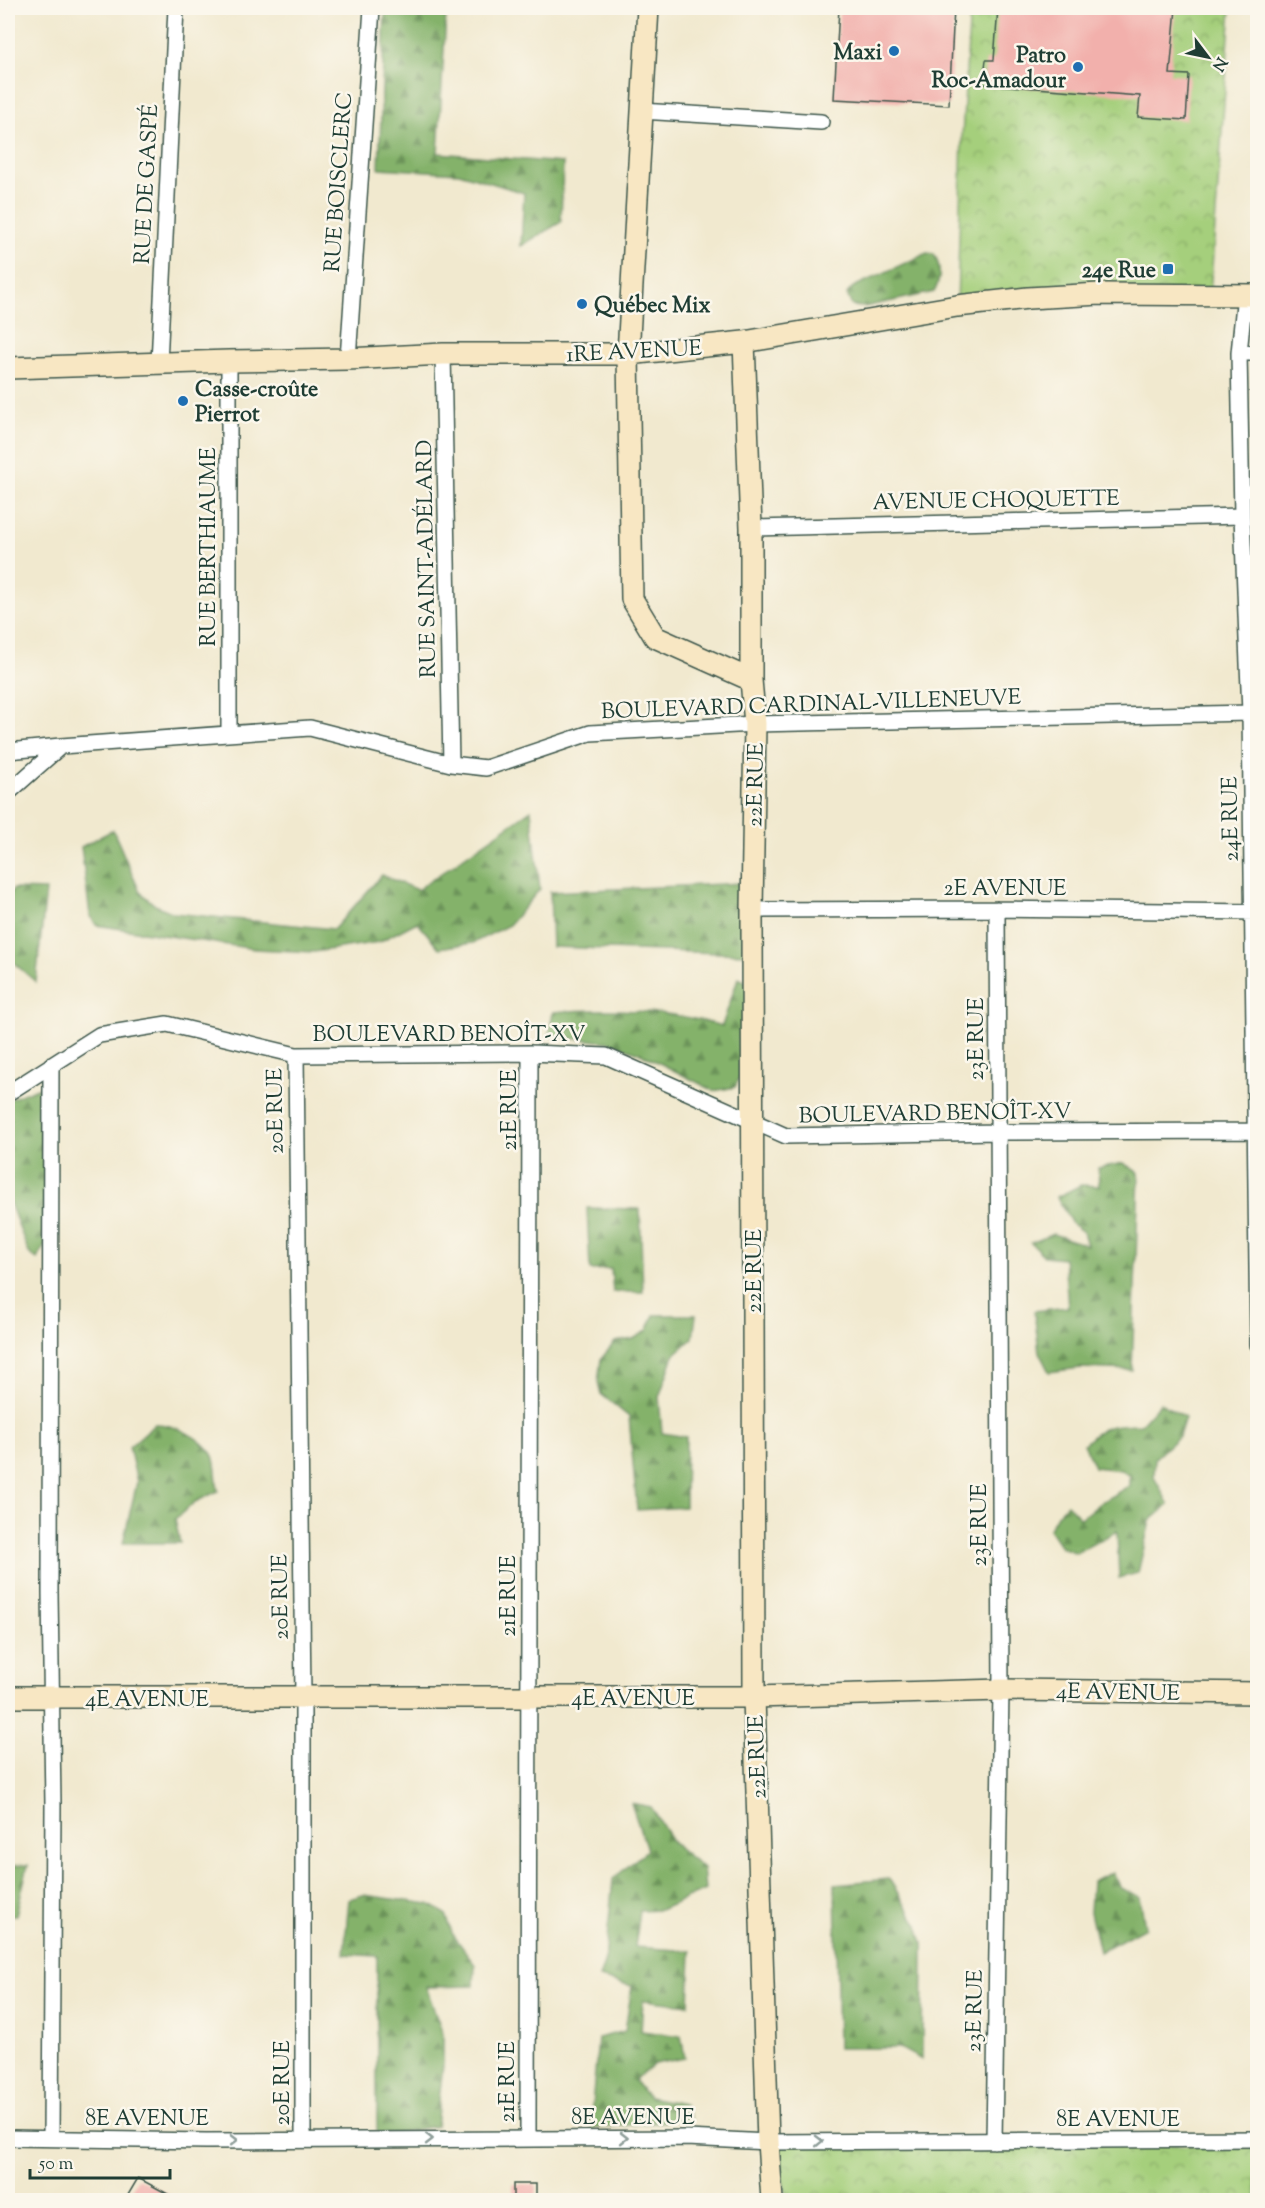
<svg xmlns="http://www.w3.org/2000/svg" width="1265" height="2208" font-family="'Sorts Mill Goudy',serif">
  <defs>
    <pattern id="forest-firs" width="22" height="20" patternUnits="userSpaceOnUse" patternTransform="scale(1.5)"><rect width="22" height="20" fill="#84b26b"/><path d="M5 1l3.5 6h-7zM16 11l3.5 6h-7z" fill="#6b9259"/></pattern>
    <pattern id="park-crowns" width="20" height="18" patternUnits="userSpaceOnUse" patternTransform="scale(1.5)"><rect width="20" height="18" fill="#a5cf7b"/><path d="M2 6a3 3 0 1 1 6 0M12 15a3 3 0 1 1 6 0" fill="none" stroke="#86a966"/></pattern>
  </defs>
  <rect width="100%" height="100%" fill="#fbf7ec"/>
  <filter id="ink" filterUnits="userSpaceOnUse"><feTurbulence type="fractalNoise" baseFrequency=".0167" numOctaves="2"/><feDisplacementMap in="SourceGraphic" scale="12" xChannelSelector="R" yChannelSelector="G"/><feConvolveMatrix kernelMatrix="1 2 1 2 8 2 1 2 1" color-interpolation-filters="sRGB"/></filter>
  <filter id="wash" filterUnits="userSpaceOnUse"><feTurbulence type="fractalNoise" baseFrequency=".008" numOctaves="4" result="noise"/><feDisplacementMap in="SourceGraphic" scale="24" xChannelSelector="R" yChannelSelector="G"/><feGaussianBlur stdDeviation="1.35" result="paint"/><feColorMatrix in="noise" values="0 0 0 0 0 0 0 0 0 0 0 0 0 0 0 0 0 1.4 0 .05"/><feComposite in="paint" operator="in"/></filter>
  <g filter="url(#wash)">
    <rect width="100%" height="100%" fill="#f1e9cf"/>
    <path fill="url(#forest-firs)" stroke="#527850" stroke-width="1.5" d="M385,8H408L446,14L438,153L563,163L561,222L521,246L524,193L459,173L379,168Z
      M927,253L934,254C941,266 941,280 934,292L864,307L852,306L847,294L853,287Z
      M531,810L540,889L509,925L473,943L439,948L417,922L379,942L314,952L255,949L96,925L90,915L81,847L113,830L140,892L155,905L174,913L334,929L382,875L417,890Z
      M744,883L746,954L552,947L550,892Z
      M13,889L46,890L36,982L8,958V900Z
      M738,978L751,984L745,1067L735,1087L714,1091L640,1053L608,1042L549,1036L553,1012C610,1008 667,1009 722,1026Z
      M42,1086L48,1113L45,1246L37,1259L29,1253L8,1198V1100Z
      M1123,1163L1139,1173L1132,1370L1081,1368L1049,1372L1039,1352L1034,1311L1068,1307L1064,1258L1044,1256L1031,1243L1053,1234L1087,1245L1083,1232L1072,1224L1057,1197L1081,1185L1099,1186L1098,1168Z
      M587,1208L640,1209L643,1292H613L611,1269L590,1270Z
      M654,1315H696L693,1338L674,1355L659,1397L662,1433L686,1437L685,1507L637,1510L629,1417L601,1394L598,1382L601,1359L615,1342L633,1339L647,1331Z
      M1160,1403L1185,1417L1179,1436L1155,1458L1154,1477L1169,1505L1150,1521L1138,1573L1119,1578L1117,1531L1076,1553L1061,1547L1049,1529L1057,1515L1067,1504L1081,1518L1101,1502L1129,1486V1476L1121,1470L1094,1467L1084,1444C1105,1423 1113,1425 1141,1424Z
      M155,1424C175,1424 200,1437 212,1454C217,1462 216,1481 218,1491L195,1502L175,1519L180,1543H123L137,1482L129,1447Z
      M631,1803L651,1807L673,1843L703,1868L705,1890L660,1910L640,1911L635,1947L691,1951L689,2005L643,2000L641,2031L681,2036L685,2058L654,2064L634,2081L649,2097L683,2104L691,2119L590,2129L598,2038L625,2031L632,1986L599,1978L605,1960L613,1879L647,1850Z
      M28,1865L16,1915H8V1866Z
      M1113,1872L1120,1888L1140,1897L1145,1927L1099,1952L1090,1912L1092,1882Z
      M889,1879L918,1925L923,1943L922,2060L900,2048H838L835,1884Z
      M363,1895L429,1904L446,1914L452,1933L475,1965L474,1986L426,1987L443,2034V2065L436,2126L377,2136V1956L344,1954L349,1899Z"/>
    <path fill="url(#park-crowns)" stroke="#628658" stroke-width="1.5" d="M970,8H1231L1210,294L957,306L962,137Z
      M923,2140L1257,2147V2200H788L775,2152L768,2142Z"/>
    <g id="blocks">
      <path fill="#f2b0ac" d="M839,8H954L949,105L834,99Z
        M998,8H1176L1170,74L1189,75L1186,120L1138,117L1140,96L983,84L986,60H994Z
        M138,2178L179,2200H125Z
        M513,2184H536V2200H513Z"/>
    </g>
  </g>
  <g filter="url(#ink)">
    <use href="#blocks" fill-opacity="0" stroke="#3e574b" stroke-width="1.5"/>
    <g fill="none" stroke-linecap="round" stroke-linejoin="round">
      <g stroke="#3e574b" stroke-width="18">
        <path id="street" d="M641,111L821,122
          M1245,294L1239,353L1242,516L1250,713L1258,1345
          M1239,353H1258
          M443,354L451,764
          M348,359L372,8
          M159,363L176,8
          M751,528L1242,516
          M229,734V361
          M8,751L61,746
          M8,793L61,746L310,728L451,764L486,768L590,733L755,724L1250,713
          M752,910L997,909L1258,912
          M296,1055L303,1698V2139
          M51,1065L50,1592L53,1805L51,2139
          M8,1093L99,1035L167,1024L296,1055L530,1053L606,1056L786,1136L998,1132L1254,1131
          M8,2138L206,2141L687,2138L768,2142L1258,2139
          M528,2138L530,1053
          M994,2141L1001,1690L997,909"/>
      </g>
      <g stroke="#3e574b" stroke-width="24">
        <path id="secondary" d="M648,8L628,354L632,599L655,637L751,680
          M744,342L751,528V680L755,724L752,910L754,1697L768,2142L772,2200
          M8,368L229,361L348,359L443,354H628L744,342L957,306L1028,298L1100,294L1258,295
          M8,1697H754L1001,1690L1258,1693"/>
      </g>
      <use href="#street" stroke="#fff" stroke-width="15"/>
      <use href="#secondary" stroke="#f8e7c3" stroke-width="21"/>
    </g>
    <defs><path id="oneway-chevron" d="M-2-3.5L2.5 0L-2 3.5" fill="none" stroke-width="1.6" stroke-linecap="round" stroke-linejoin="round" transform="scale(1.5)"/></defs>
    <g stroke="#8f9e9a">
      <use href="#oneway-chevron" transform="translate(624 2138)"/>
      <use href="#oneway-chevron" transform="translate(429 2139)"/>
      <use href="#oneway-chevron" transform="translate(234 2140) rotate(-1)"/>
      <use href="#oneway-chevron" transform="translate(819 2141) rotate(-1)"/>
    </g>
  </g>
  <g fill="#1f6fb2" stroke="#fbf7ec" stroke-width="2">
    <circle cx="894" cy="51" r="6"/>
    <circle cx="1078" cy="67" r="6"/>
    <rect x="1162" y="263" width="12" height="12" rx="3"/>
    <circle cx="582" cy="304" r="6"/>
    <circle cx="183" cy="401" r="6"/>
  </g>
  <g text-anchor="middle" stroke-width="5" stroke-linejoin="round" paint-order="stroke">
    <g font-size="22" font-weight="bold" fill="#1f3d34" stroke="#fbf7ec" text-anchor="end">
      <text x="882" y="59">Maxi</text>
      <text x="1066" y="62">Patro<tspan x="1066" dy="25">Roc-Amadour</tspan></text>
      <text x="1156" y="277">24e Rue</text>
      <text x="594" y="312" text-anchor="start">Québec Mix</text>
      <text x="195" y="396" text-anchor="start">Casse-croûte<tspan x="195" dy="25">Pierrot</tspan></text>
    </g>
    <g font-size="22" fill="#1f3d34" stroke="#fbf7ec">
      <text transform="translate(337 182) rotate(-86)" y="8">RUE BOISCLERC</text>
      <text transform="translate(145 184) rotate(-87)" y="8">RUE DE GASPÉ</text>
      <text transform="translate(634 350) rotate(-3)" y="8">1RE AVENUE</text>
      <text transform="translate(996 499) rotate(-1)" y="8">AVENUE CHOQUETTE</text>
      <text transform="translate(207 547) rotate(-90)" y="8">RUE BERTHIAUME</text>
      <text transform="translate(425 559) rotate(-91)" y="8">RUE SAINT-ADÉLARD</text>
      <text transform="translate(811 703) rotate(-2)" y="8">BOULEVARD CARDINAL-VILLENEUVE</text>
      <text transform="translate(754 785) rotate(-89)" y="8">22E RUE</text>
      <text transform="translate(1229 819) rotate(-91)" y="8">24E RUE</text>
      <text x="1005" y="895">2E AVENUE</text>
      <text x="449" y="1041">BOULEVARD BENOÎT-XV</text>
      <text transform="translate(975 1039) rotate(-90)" y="8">23E RUE</text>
      <text transform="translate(508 1110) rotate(-90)" y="8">21E RUE</text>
      <text transform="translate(274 1111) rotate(-91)" y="8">20E RUE</text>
      <text transform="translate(935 1112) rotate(-1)" y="8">BOULEVARD BENOÎT-XV</text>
      <text transform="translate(753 1271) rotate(-90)" y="8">22E RUE</text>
      <text transform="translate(978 1525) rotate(-90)" y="8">23E RUE</text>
      <text transform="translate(507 1596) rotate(-90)" y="8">21E RUE</text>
      <text transform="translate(279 1597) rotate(-91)" y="8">20E RUE</text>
      <text transform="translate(1118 1691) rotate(1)" y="8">4E AVENUE</text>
      <text x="633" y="1705">4E AVENUE</text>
      <text x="147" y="1706">4E AVENUE</text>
      <text transform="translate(756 1757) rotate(-92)" y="8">22E RUE</text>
      <text transform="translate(973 2011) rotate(-89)" y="8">23E RUE</text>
      <text transform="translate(506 2082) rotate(-90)" y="8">21E RUE</text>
      <text transform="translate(281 2083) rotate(-90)" y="8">20E RUE</text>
      <text x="633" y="2124">8E AVENUE</text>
      <text x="147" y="2125">8E AVENUE</text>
      <text x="1118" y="2126">8E AVENUE</text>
    </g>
  </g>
  <rect width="1265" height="2208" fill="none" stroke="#fbf7ec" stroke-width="30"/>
  <g transform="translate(1208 57) rotate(122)" stroke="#fbf7ec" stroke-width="4.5" paint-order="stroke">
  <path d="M0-4.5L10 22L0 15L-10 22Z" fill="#1f3d34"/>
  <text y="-9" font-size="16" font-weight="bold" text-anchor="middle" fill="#1f3d34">N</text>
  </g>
  <path d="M30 2169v9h140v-9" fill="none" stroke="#1f3d34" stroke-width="3"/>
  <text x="39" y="2169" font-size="18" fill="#1f3d34" stroke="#fbf7ec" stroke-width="4.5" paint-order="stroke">50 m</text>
</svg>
